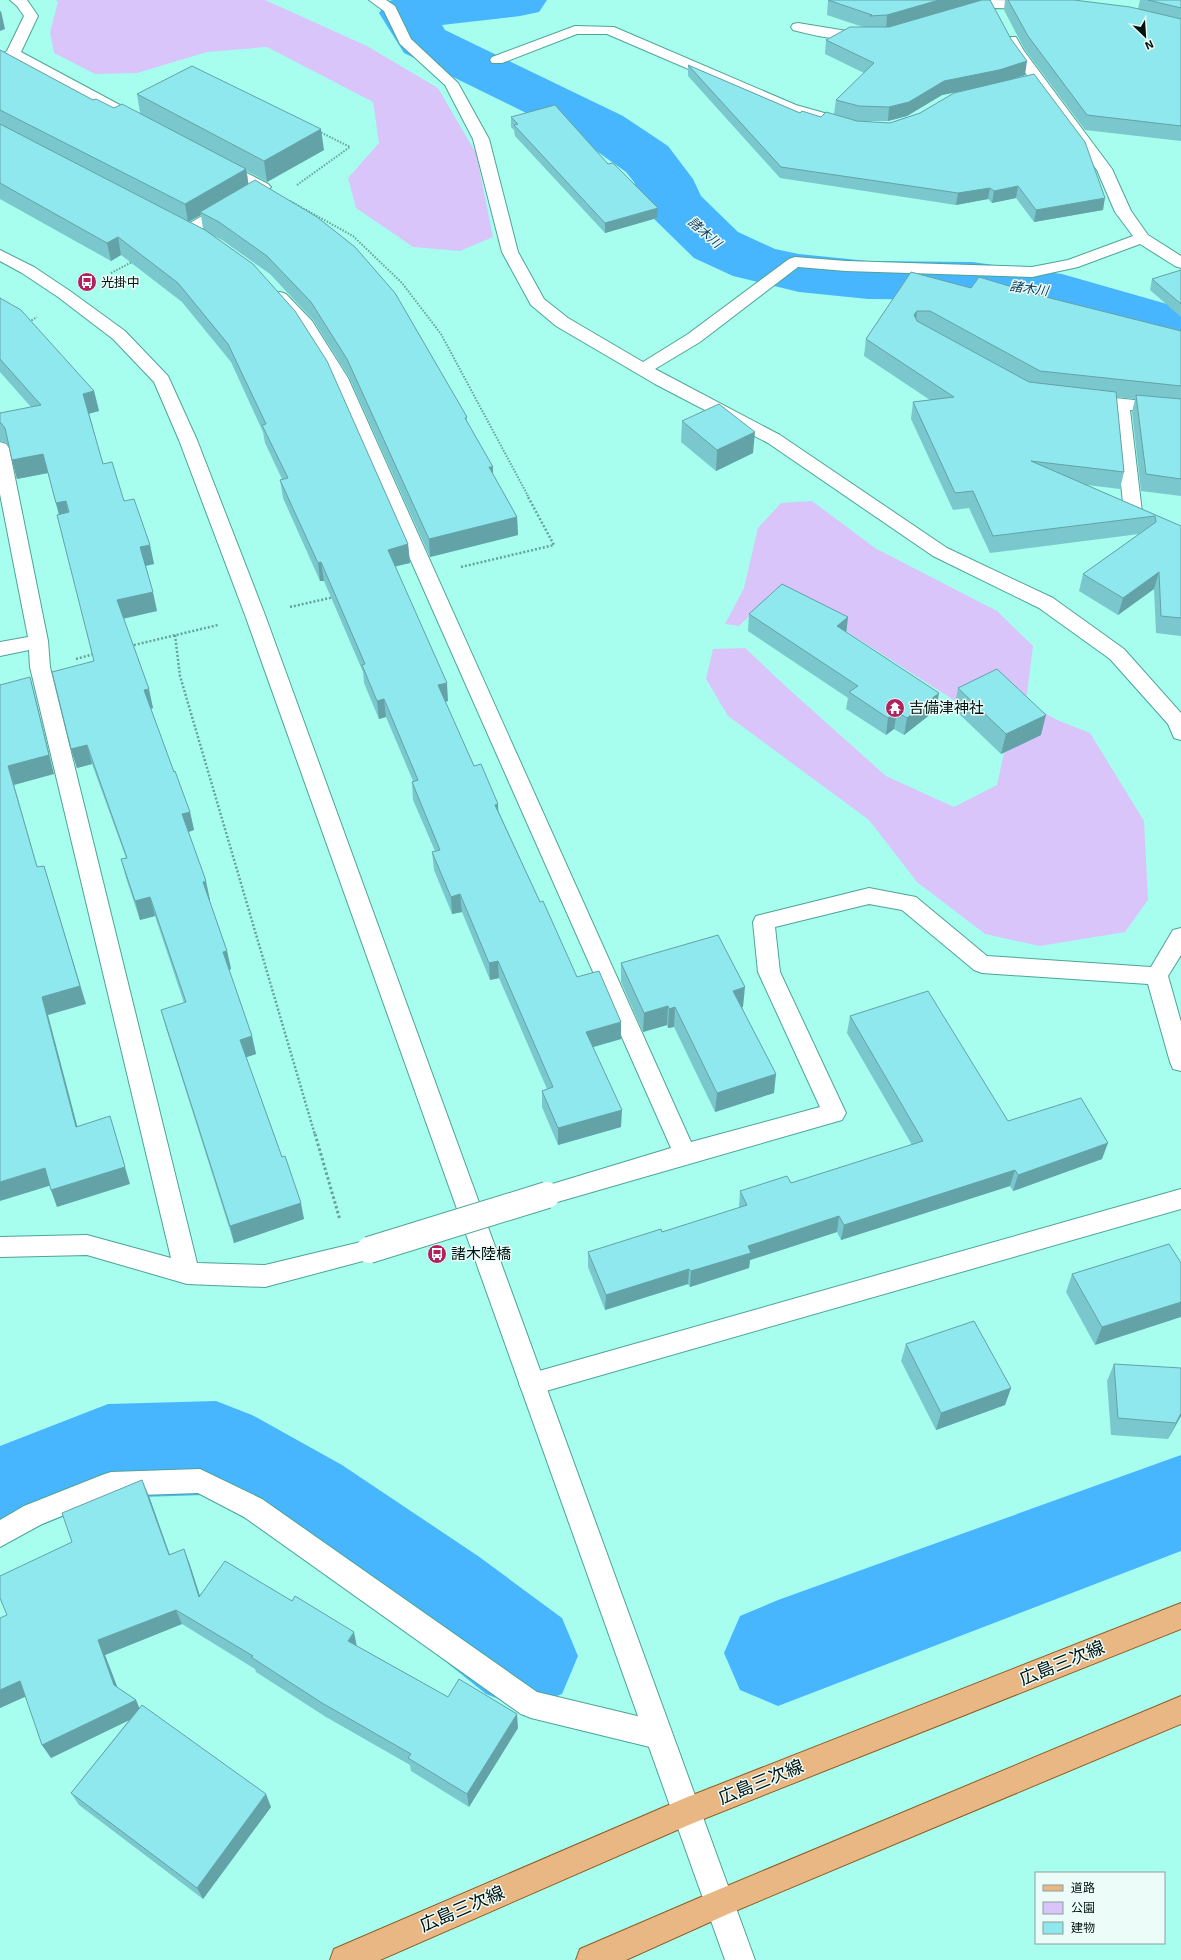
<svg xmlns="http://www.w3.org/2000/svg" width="1181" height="1960" font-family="'Exo 2','Noto Sans JP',sans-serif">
  <rect width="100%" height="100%" fill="#a7feee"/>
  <path fill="#d9c5fa" d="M56,0H265L367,46L438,88L476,153L493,237L460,251L413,247L356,208L348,178L379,143L373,102L267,47L207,52L137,73L95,74L54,53L50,32L58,2Z
    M812,501L875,548L997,611L1033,646L1026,702L1057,720L1090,733L1144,821L1148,900L1125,932L1040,946L985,934L917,882L869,820L728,716L706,679L713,649L745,648L792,692L886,776L954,807L997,785L1008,735L804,604L771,595L739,626L725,624L744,588L758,528L781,503Z"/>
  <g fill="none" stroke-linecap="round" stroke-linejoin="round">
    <path fill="#48b6ff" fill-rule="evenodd" d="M376,0H387L411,13L410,15H404Z"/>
    <path fill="#48b6ff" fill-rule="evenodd" d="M393,0H547L539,12L520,16L442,25L445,30L623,116L668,146L693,179L701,196L738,232L775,249L799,254L868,261L972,262L1062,274L1181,308V348L1127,335L1053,311L972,300L868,299L799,292L733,276L694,258L652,217L643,204L634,182L626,172L581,140L404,53L379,13L388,1Z
      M216,1401L252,1415L342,1465L478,1556L562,1618L578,1656L562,1694L524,1709L486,1694L404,1628L270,1533L204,1495L110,1498L0,1542V1446L108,1404Z
      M1181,1455V1551L778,1706L740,1690L724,1653L740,1616L778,1600Z"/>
    <g stroke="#4da496" stroke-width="2">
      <path id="minor" d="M10,0H27L38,16L21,52L146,119L148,122L146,125H136L13,60L0,64V55L7,51L24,16L17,6Z
        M369,0H386L395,6L411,39L458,83L489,139L518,252L544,299L568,318L643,362L688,334L789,259L795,257L846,261L1032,267L1068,260L1133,236L1115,212L1097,170L1010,52L1004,40L1006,37H1016L1024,51L1112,169L1131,211L1148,235L1181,256V268L1175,266L1140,244L1078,267L1032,277L846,271L798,267L700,342L655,369L780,435L947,548L1053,598L1124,649L1181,713V740L1174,738L1168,724L1110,659L1039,608L933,556L768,443L655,384L556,326L531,305L502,252L473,139L445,85L400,44L384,11Z
        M992,0L1034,1L1039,2L1041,5L1039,8L1034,9L994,8L964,17L959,16L957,13L959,10Z
        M798,23L853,32H874L876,35L874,38C851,44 816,36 793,30L791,27L793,24Z
        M575,26L614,27L796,105L856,122L859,125L856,128L851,130L786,111L607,34H577L502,63H492L490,60L492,57Z
        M222,160L268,184L271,187L268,190L195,233L189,235L183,233L181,230L183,227L252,187L217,168L214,165L217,162Z
        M280,292L286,294L312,321L348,378L691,1142L820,1107L758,972L753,922L756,916L764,914L869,888L916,897L987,956L1151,967L1173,930L1181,928V955L1168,976L1181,1022V1071L1173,1069L1170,1062L1148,984L982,973L974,970L902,910L869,904L775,927L780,972L846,1113L842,1120L547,1205L539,1202L535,1195L539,1188L671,1148L330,378L299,328L272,297L274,294Z
        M1087,395L1181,405V415L1130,410L1142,512L1139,516L1133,518L1127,516L1124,512L1113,408L1081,404L1078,400L1081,396Z
        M0,442L6,444L9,448L48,641L50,667L197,1263L265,1265L369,1240L378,1243L381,1250L378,1257L265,1287L187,1284L87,1255L0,1257V1237L87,1235L171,1258L30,667L29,650L0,656V642L28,637L0,494Z
        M1181,1189V1209L532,1395L523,1392L519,1384L523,1376L532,1373Z
        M200,1469L262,1499L537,1692L658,1721L668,1725L672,1735L668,1745L658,1749L531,1718L521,1714L244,1517L198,1493L111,1496L42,1524L0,1547V1520L24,1506L102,1475L111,1472Z"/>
    </g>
    <g stroke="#4da496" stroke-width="2">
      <path id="tertiary" d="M0,250L34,267L70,291L125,331L168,376L197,440L265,615L755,1960H725L245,615L179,440L154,382L113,339L58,297L22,273L0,261Z"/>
    </g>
    <g stroke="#8e5e26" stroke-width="2">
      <path id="primary" d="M1181,1603V1629L691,1824L380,1960H330L334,1949L685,1798Z
        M1181,1696V1724L728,1914L626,1960H576L580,1949L708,1894Z"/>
    </g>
    <path stroke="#66a297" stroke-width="2" stroke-dasharray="1.5 1.5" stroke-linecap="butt" d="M297,185L350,147L320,132
      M290,201L353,236L402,283L441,334L528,496
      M111,273L134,261
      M29,322L37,317"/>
    <path stroke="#66a297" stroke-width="2.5" stroke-dasharray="2 2" stroke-linecap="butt" d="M461,567L554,545L527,495
      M290,607L334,597
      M175,635L180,676L315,1135
      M130,646L218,625
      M76,659L94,654"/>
    <path stroke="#66a297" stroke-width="3" stroke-dasharray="2.5 2.5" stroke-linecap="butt" d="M315,1134L340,1220"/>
    <use href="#minor" fill="#fff" fill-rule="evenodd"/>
    <use href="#tertiary" fill="#fff" fill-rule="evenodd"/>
    <use href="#primary" fill="#e9b784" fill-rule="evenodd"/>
    <g stroke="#4da496" stroke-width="28" stroke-linecap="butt">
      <path id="minor-bridge" d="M369,1250L547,1195"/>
    </g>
    <use href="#minor-bridge" stroke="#fff" stroke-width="26"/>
  </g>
  <path fill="#7ac8cd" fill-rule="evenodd" d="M828,0H990L1025,75L1004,81L1103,210L1034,222L1016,198L992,203L988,199L956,205L780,178L688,76V65L800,113L821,117L857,121L890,123L920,113L980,87L942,95L907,116L888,121H857L834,114L836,100L864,73L825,54L826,40L863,27L827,15Z
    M1005,0H1074L1138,9L1140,0H1181V141L1085,130L1025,50L1004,10Z
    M0,50L93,100L114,108L140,113L137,94L324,150L267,182L247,171L248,184L467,417V423L493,467V474L517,517L518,535L430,557L349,377L313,320L270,274L222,240L210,234L408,544L410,563L395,566L448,701L445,702L474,766L499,812L540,902L577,977L621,1039L593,1047L621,1127L558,1145L542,1107V1091L547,1089L499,978L490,980L462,912L452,914L434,870L432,852L435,851L413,800L412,782L413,781L386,717L379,719L364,683L363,672L324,581H320L283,498L280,480L282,479L265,443L263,432L231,362L182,302L121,255L111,261L0,199ZM201,215L203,229L189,222Z
    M511,117L608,164L657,218L605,233L515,136L514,130L511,127Z
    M1181,270V317L1150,290L1152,279Z
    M911,272L971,288L1046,297L1181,331V496L1141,491L1132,412L1135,399L1116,397L1124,472L1120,489L1087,485L1181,526V636L1156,633L1154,589L1118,615L1079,591L1083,574L1139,534L990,553L969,508L953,510L911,419L913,402L930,400L864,356L866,339Z
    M0,298L94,391L99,411L89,413L103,464L124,501L150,545L154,564L146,566L157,611L123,619L153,708L151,709L174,772L190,812L194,830L188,832L210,900H209L227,951L231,969L229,970L252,1036L256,1054L246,1057L304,1219L234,1243L166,1028L161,1010L184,1003L155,916L140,920L126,878L121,859L126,858L92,764L77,768L71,749L94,661L59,515L48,473L17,479L9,446L6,443L0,441V413L31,407L0,372Z
    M682,421L753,453L716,471L681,442Z
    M749,614L848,617L846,632L936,710L904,735L894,729L886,735L846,709L848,698L748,631Z
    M958,688L1041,735L1001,754L954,709Z
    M621,963L743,1007H742L774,1093L715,1112L674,1027L668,1028L667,1025L643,1032L621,982Z
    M850,1016L1008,1121L1102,1159L1013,1191L1010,1186L841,1240L837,1232L750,1260L749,1268L690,1287L688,1284L605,1310L588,1267V1252L662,1232L739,1208L740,1191L791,1183L912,1145L847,1033Z
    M1169,1244L1095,1345L1066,1292L1072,1274Z
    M906,1344L1011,1388L1005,1405L936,1430L901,1361Z
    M1114,1364L1181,1416L1168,1439L1111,1435L1107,1381Z
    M149,1496L170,1555L184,1549L190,1565L200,1596L357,1646L448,1697L518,1728L469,1807L411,1771L410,1765L326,1717L256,1672L255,1669L182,1624L105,1655L117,1687L136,1700L139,1708L271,1807L203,1899L79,1805L71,1793L129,1720L51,1758L42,1745L26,1696L0,1708L7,1615L72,1542Z"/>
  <path fill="#63a2a7" d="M939,0H982L886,30L887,15Z
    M1,11L5,29L0,31V12Z
    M1027,61L1025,75L997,84L942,95L907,116L888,121L889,107L944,81Z
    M321,129L324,150L267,182L264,161Z
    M246,169L249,187L200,212L201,215L188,222L185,204Z
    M1018,186L1016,198L992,203L994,191Z
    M990,188L988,199L956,205L958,193Z
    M1105,198L1103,210L1034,222L1036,210Z
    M658,208L657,218L605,233V223Z
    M118,237L121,255L111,261L107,243Z
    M917,311L915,328L914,315Z
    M94,391L99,411L88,414L83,394Z
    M755,432L753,453L716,471L717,450Z
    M43,454L48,473L17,479L12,460Z
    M489,467H493V485Z
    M66,501L70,521L61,522L56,503Z
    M517,517L518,535L430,557L429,539Z
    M408,544L410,563L389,568L388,550Z
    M150,545L154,564L144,566L140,547Z
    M321,562L324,581H320L318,563Z
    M1159,572L1154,589L1118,615L1123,598Z
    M153,592L157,611L121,619L117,600Z
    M848,617L846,634L837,626Z
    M30,677L35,696L54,774L14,785L43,886L8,766Z
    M447,683L448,701L439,703L438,685Z
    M149,689L153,708L148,709L144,690Z
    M939,693L936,710L904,735L907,718Z
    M384,699L386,717L379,719L377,701Z
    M897,712L894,729L886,735L888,718Z
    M1046,715L1041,735L1001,754L1006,734Z
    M87,745L92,764L77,768L71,749Z
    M498,804L499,822L495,805Z
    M190,812L194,830L186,833L182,814Z
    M44,866L86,1004L48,1015L82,1144L76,1127L42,997Z
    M206,881L210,900L207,901L203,882Z
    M460,894L462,912L452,914L451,897Z
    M150,897L155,916L140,920L135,901Z
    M227,951L231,969L227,971L223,952Z
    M498,961L499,978L490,980L489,963Z
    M745,987L743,1007L731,1010L733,991Z
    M668,1006L667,1025L643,1032L644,1013Z
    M675,1007L674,1027L668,1028L669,1009Z
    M621,1022V1039L586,1049V1032Z
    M252,1036L256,1054L244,1058L240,1040Z
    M776,1074L774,1093L715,1112L717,1093Z
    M622,1110L621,1127L558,1145V1128Z
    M110,1116L130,1184L57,1207L51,1190Z
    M1108,1143L1102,1159L1013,1191L1018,1175Z
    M45,1168L52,1185L0,1201V1182Z
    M1015,1170L1010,1186L841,1240L844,1225Z
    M301,1203L304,1219L234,1243L230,1226Z
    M839,1216L837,1232L750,1260L749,1268L690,1287L691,1271L748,1246Z
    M689,1269L688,1284L605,1310L606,1295Z
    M1181,1302V1317L1095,1345L1102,1327Z
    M1011,1388L1005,1405L936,1430L941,1413Z
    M1181,1413V1416L1168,1439Z
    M142,1480L149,1496L175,1570L169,1555Z
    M184,1549L190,1565L205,1612L199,1597Z
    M176,1610L182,1624L105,1655L122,1699L114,1685L98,1640Z
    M354,1632L357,1647L348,1641Z
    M20,1681L29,1695L0,1708V1690Z
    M136,1700L142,1714L51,1758L42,1745Z
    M517,1714L518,1728L469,1807L467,1794Z
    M266,1794L271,1807L203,1899L197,1888Z"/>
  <path fill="#8ee8ee" stroke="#63a2a7" d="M828,0H939L887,15L870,16L872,15Z
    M982,0H990L1011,39L1027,61L999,70L944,81L909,102L889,107L859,106L836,100L874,63L826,40L850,27H889Z
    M1008,0H1074L1130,7L1181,19V126L1087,115L1028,36Z
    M1148,0H1181V8Z
    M0,50L93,100L96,99L114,108L122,104L246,169L185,204L0,110Z
    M688,65L800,113L802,111L821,117L826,112L857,121L890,123L920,113L954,93L1034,74L1085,142L1105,198L1036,210L1018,186L994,191L990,188L958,193L781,167Z
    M192,66L321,129L264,161L137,94Z
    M555,105L608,164L613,163L658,208L605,223L514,125L518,124L511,117Z
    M0,124L205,230L253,264L295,311L327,361L408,544L388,550L447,683L438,685L474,766L481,764L498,804L495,805L540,902L543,901L577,977L599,971L621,1022L586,1032L622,1110L558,1128L542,1091L553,1087L498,961L489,963L460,894L451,897L432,852L440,850L412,782L418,780L384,699L377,701L362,665L365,664L321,562L318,563L280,480L288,478L262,425L266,424L228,344L178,283L118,237L107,243L0,183Z
    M255,180L317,217L355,247L395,293L467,417L465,418L493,467H489L517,517L429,539L347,359L311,302L267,256L219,222L200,212Z
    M1181,270V304L1152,279Z
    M911,272L971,288L979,277L1046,297L1181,331V386L1040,371L930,311H917L914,315L917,321L1029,382L1116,392L1124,472L1031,461L1181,526V618L1161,616L1159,572L1123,598L1083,574L1156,522L1155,516L993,536L973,491L955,493L913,402L954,397L866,339Z
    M0,298L21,310L94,391L83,394L103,464L112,462L124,501L134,499L150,545L140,547L153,592L117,600L149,689L144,690L174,772L175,771L190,812L182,814L206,881L203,882L227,951L223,952L252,1036L240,1040L282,1157L285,1156L301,1203L230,1226L161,1010L186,1002L150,897L135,901L121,859L127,858L87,745L71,749L52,672L94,661L57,515L69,512L66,501L56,503L43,454L12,460L5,428L1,423H0V413L41,405L0,359Z
    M1136,395L1181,399V479L1146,474Z
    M719,404L755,432L717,450L682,421Z
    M782,584L848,617L837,626L939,693L907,718L897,712L888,718L849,692L858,686L749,614Z
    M997,669L1046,715L1006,734L958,688Z
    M30,677L49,755L8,766L37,867L44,866L80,986L42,997L76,1127L110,1116L125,1167L51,1190L45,1168L0,1182V684V685Z
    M718,935L745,987L733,991L776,1074L717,1093L675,1007L669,1009L668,1006L644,1013L621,963Z
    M928,991L1008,1121L1081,1098L1108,1143L1018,1175L1015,1170L844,1225L839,1216L748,1246L751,1253L691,1271L689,1269L606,1295L588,1252L661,1229L662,1232L747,1205L740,1191L787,1176L791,1183L923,1141L850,1016Z
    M1169,1244L1181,1263V1302L1102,1327L1072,1274Z
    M974,1321L1011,1388L941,1413L906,1344Z
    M1114,1364L1181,1368V1413L1176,1423L1118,1418Z
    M142,1480L169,1555L184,1549L199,1597L225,1561L292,1601L295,1596L354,1632L348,1641L448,1697L459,1679L517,1714L467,1794L408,1758L411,1754L322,1703L251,1657L253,1656L176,1610L98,1640L114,1685L136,1700L42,1745L20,1681L0,1690V1618L7,1615L0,1598V1576L72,1542L62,1513Z
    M142,1705L266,1794L197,1888L71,1793Z"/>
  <defs>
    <g id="bus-disc" transform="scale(1)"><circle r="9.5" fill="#b0235e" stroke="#ecfcf8"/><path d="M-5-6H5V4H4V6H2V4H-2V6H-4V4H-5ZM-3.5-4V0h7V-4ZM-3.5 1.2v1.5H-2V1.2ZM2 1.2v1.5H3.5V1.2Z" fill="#fff"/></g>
    <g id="temple-disc" transform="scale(1)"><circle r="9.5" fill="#b0235e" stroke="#ecfcf8"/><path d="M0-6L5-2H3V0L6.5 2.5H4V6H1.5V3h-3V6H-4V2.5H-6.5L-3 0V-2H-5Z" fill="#fff"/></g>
  </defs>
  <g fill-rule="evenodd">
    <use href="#bus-disc" x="87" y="282"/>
    <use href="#temple-disc" x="895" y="708"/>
    <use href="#bus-disc" x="437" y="1254"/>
  </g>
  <g text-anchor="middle" stroke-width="3" stroke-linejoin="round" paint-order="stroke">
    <g font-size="13" font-style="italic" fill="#0c3a57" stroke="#ecfcf8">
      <text transform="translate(705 232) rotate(41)" y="5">諸木川</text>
      <text transform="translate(1029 288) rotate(8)" y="5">諸木川</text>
    </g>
    <g font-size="13" fill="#001310" stroke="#ecfcf8" text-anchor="start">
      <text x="101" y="287">光掛中</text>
    </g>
    <g font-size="15" fill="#001310" stroke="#ecfcf8" text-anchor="start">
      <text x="909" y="713">吉備津神社</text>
      <text x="451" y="1259">諸木陸橋</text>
    </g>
    <g font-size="18" fill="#001310" stroke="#ecfcf8">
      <text transform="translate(1062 1663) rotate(-22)" y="6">広島三次線</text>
      <text transform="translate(761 1782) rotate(-22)" y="6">広島三次線</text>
      <text transform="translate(462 1909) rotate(-23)" y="6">広島三次線</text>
    </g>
  </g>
  <rect x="1035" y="1872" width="130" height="72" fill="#ecfcf8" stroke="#8e9f9b"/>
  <rect x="1043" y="1885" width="20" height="6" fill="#e9b784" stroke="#8e9f9b"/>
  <text x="1071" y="1892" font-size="12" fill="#001310">道路</text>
  <rect x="1043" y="1902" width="20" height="12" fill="#d9c5fa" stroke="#8e9f9b"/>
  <text x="1071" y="1912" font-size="12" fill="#001310">公園</text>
  <rect x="1043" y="1922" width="20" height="12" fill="#8ee8ee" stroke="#8e9f9b"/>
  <text x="1071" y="1932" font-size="12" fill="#001310">建物</text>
  <g transform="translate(1145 36) rotate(155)" stroke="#ecfcf8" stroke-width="3" paint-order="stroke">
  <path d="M0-3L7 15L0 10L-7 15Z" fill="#001310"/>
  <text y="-6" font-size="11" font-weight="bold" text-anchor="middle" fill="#001310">N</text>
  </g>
</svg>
